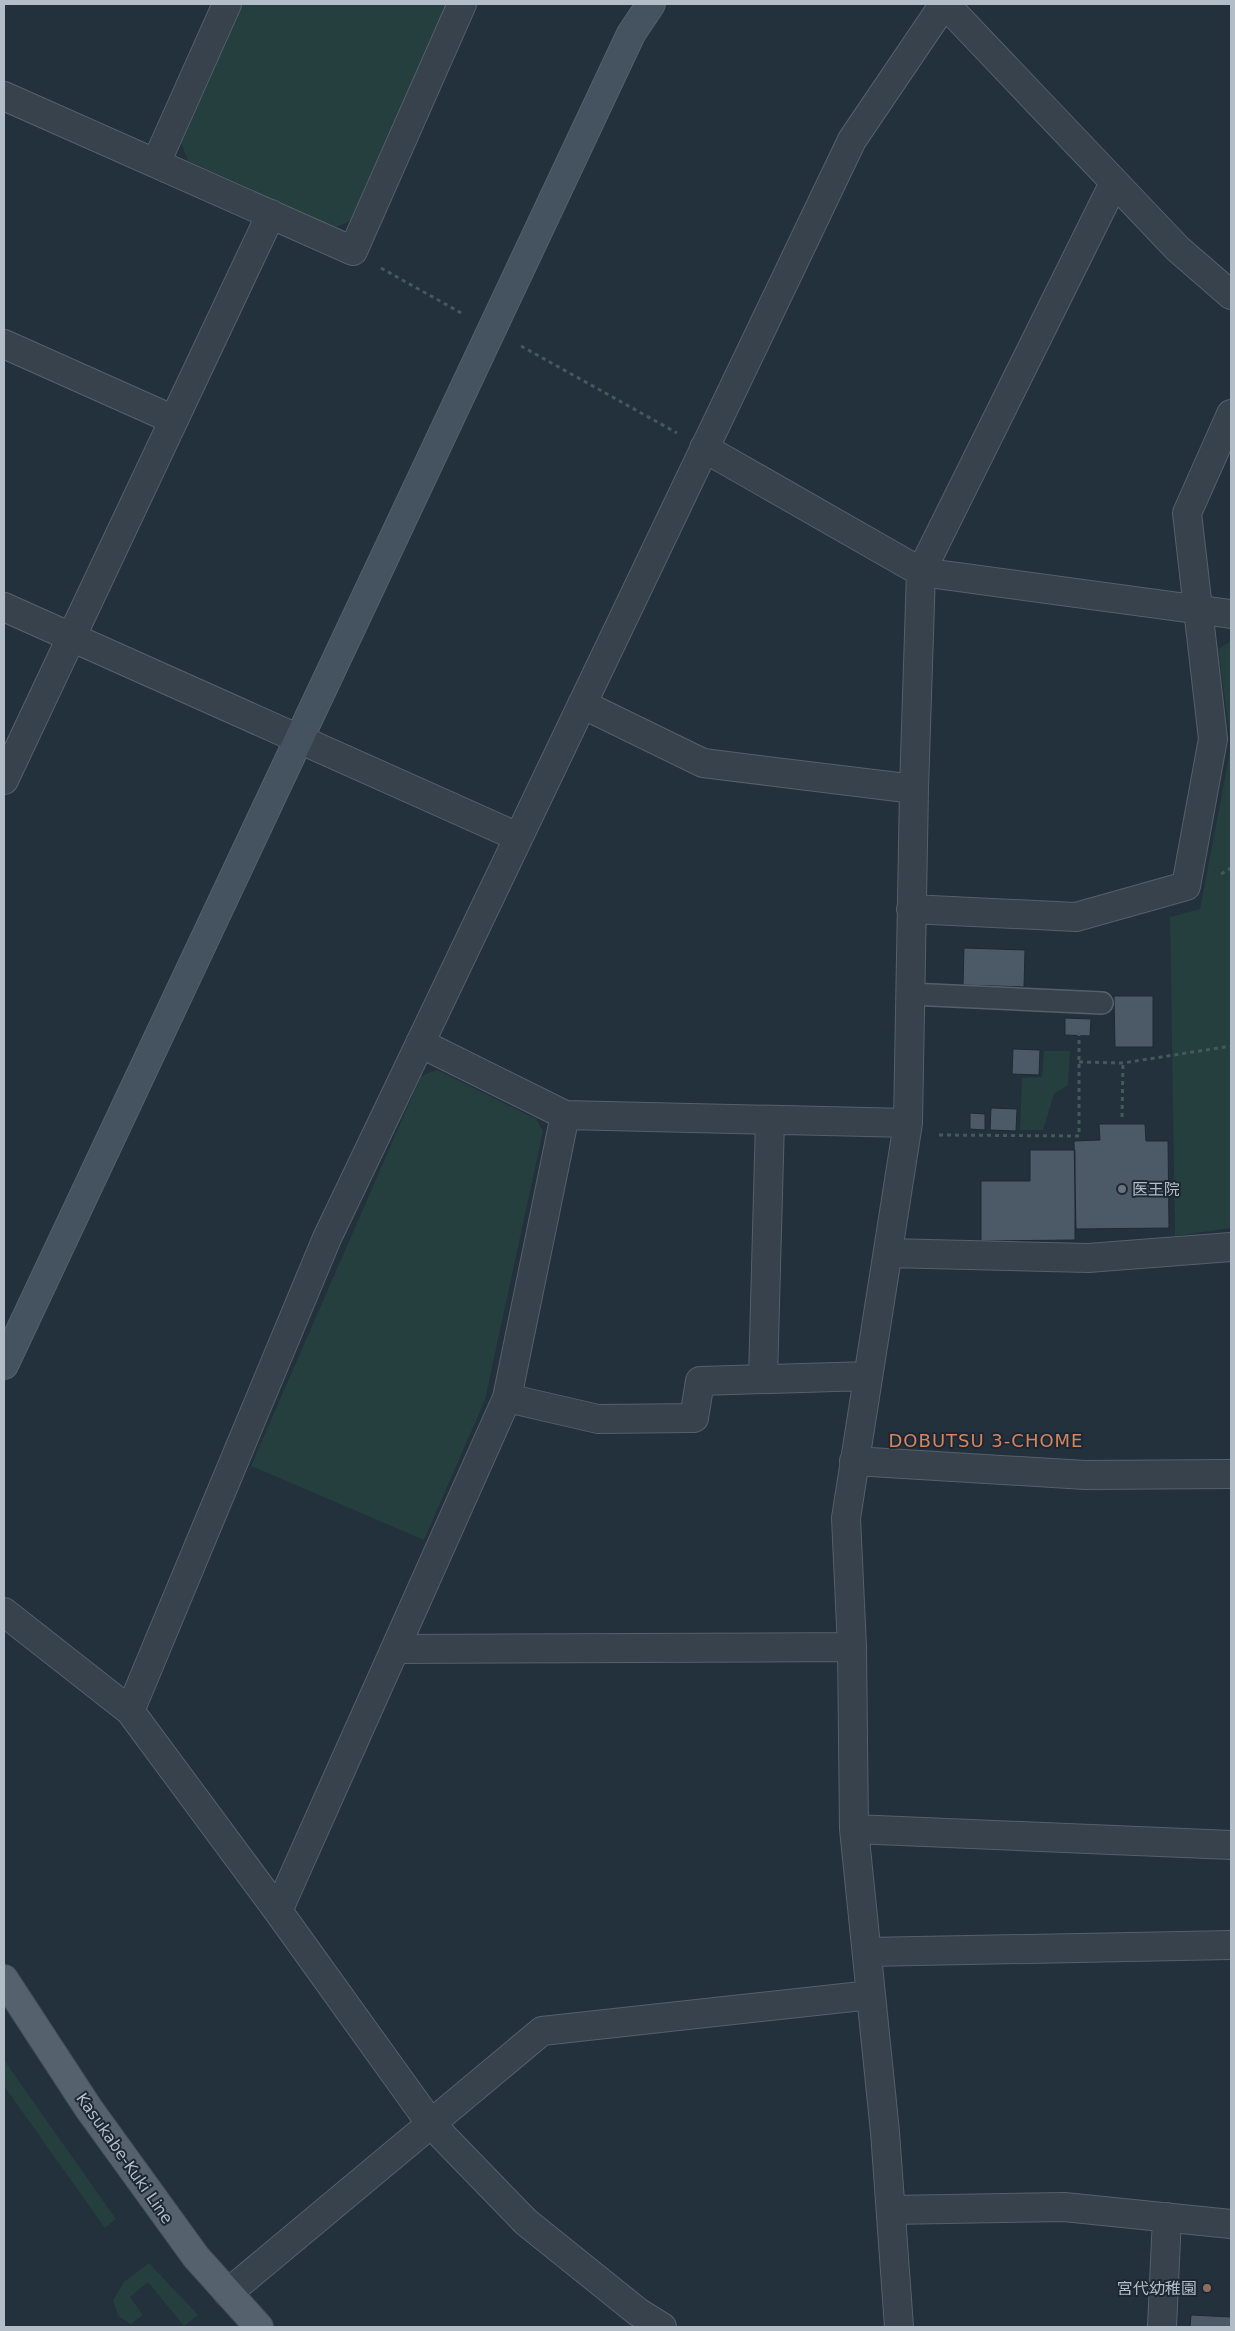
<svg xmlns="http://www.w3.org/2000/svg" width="1235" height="2331" font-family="'DejaVu Sans','Noto Sans JP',sans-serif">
  <rect width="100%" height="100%" fill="#23313d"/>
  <path fill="#253e3e" d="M243,4H448L350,221L336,227L188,161L181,142Z
    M1231,641V743L1218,649Z
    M1231,746V1228L1175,1236L1170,917L1200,909Z
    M1044,1051H1070L1068,1085L1054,1094L1043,1130H1020L1022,1078L1042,1077Z
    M437,1070L536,1119L543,1131L485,1400L424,1540L251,1466L421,1076Z
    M4,2060L116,2219L105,2228L4,2086Z
    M149,2263L198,2315L184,2326L148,2282L130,2297L143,2315L131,2324L118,2316L113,2300L124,2282Z"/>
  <path fill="#4c5a68" stroke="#1e2934" d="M964,948L1025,950L1024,987L963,985Z
    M1114,996H1153V1047H1115Z
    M1065,1018L1091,1019L1090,1036L1065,1035Z
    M1013,1049L1040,1050L1039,1075L1012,1074Z
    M991,1108L1017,1109L1016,1131L990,1130Z
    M970,1113L985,1114V1130L970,1129Z
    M1099,1124H1145L1146,1141H1168L1169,1228L1076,1229L1074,1141L1100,1140Z
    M1030,1150H1075V1240L981,1241V1181H1030Z
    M1191,2315L1231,2317V2327H1190Z"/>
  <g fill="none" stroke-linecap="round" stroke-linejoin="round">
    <g stroke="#55606b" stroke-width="24">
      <path id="lane" d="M910,994L1102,1003"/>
    </g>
    <g stroke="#55606b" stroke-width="30">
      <path id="street" d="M945,4L1178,249L1231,295
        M4,96L353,251L462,4
        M156,163L227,4
        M4,344L174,420
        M704,448L921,572L1231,614
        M4,607L518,837
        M582,704L703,763L914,789
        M4,780L271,214
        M911,909L1076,917L1186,886L1213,739L1187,513L1231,414
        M420,1043L565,1115L908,1123
        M889,1253L1088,1258L1231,1247
        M763,1379L770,1120
        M507,1398L598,1419L694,1418L700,1381L868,1376
        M854,1461L1085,1475L1231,1474
        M4,1612L130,1711L278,1911L431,2124L526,2222L638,2312L662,2327
        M395,1649L852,1647
        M130,1711L327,1238L852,140L944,4
        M854,1829L1231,1845
        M278,1911L507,1398L565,1115
        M867,1952L1231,1945
        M891,2210L1064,2207L1231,2224
        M228,2293L542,2031L871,1995
        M899,2327L885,2132L854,1829L852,1647L846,1518L908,1123L914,789L921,572L1114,183
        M1162,2327L1167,2217"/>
    </g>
    <g stroke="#55606b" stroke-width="30">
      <path id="secondary" d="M4,1365L631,34L651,4"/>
    </g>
    <g stroke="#434e59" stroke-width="30">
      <path id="primary" d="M4,1979L89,2109L196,2257L259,2327"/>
    </g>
    <path stroke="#435a5a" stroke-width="3" stroke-dasharray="4 4" stroke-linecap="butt" d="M381,268L463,314
      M521,346L677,433
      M1221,874L1231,868
      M1079,1062L1123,1063L1231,1046
      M1122,1117L1123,1063
      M939,1135L1079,1136V1032"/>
    <use href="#lane" stroke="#37424d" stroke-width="21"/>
    <use href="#street" stroke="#37424d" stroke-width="28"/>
    <use href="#secondary" stroke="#455260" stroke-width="28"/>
    <use href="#primary" stroke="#55626d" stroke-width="28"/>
  </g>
  <circle fill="#6b7280" stroke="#1c2732" stroke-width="2" cx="1122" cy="1189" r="5"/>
  <circle fill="#8d6e63" stroke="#1c2732" stroke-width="2" cx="1207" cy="2288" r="5"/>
  <g text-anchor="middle" stroke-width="4" stroke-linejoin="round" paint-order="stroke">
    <g font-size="16" fill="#b3bdc8" stroke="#1c2732" text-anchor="start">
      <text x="1132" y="1195">医王院</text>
      <text x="1197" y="2294" text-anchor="end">宮代幼稚園</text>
    </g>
    <g font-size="16" fill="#b3bdc8" stroke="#1c2732">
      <text transform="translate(125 2158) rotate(55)" y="6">Kasukabe-Kuki Line</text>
    </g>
    <g font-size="18" letter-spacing="1" fill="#d58660" stroke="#1c2732">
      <text x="986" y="1447">DOBUTSU 3-CHOME</text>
    </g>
  </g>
  <rect width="1235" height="2331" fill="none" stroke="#b3bdc8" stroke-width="10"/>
</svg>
